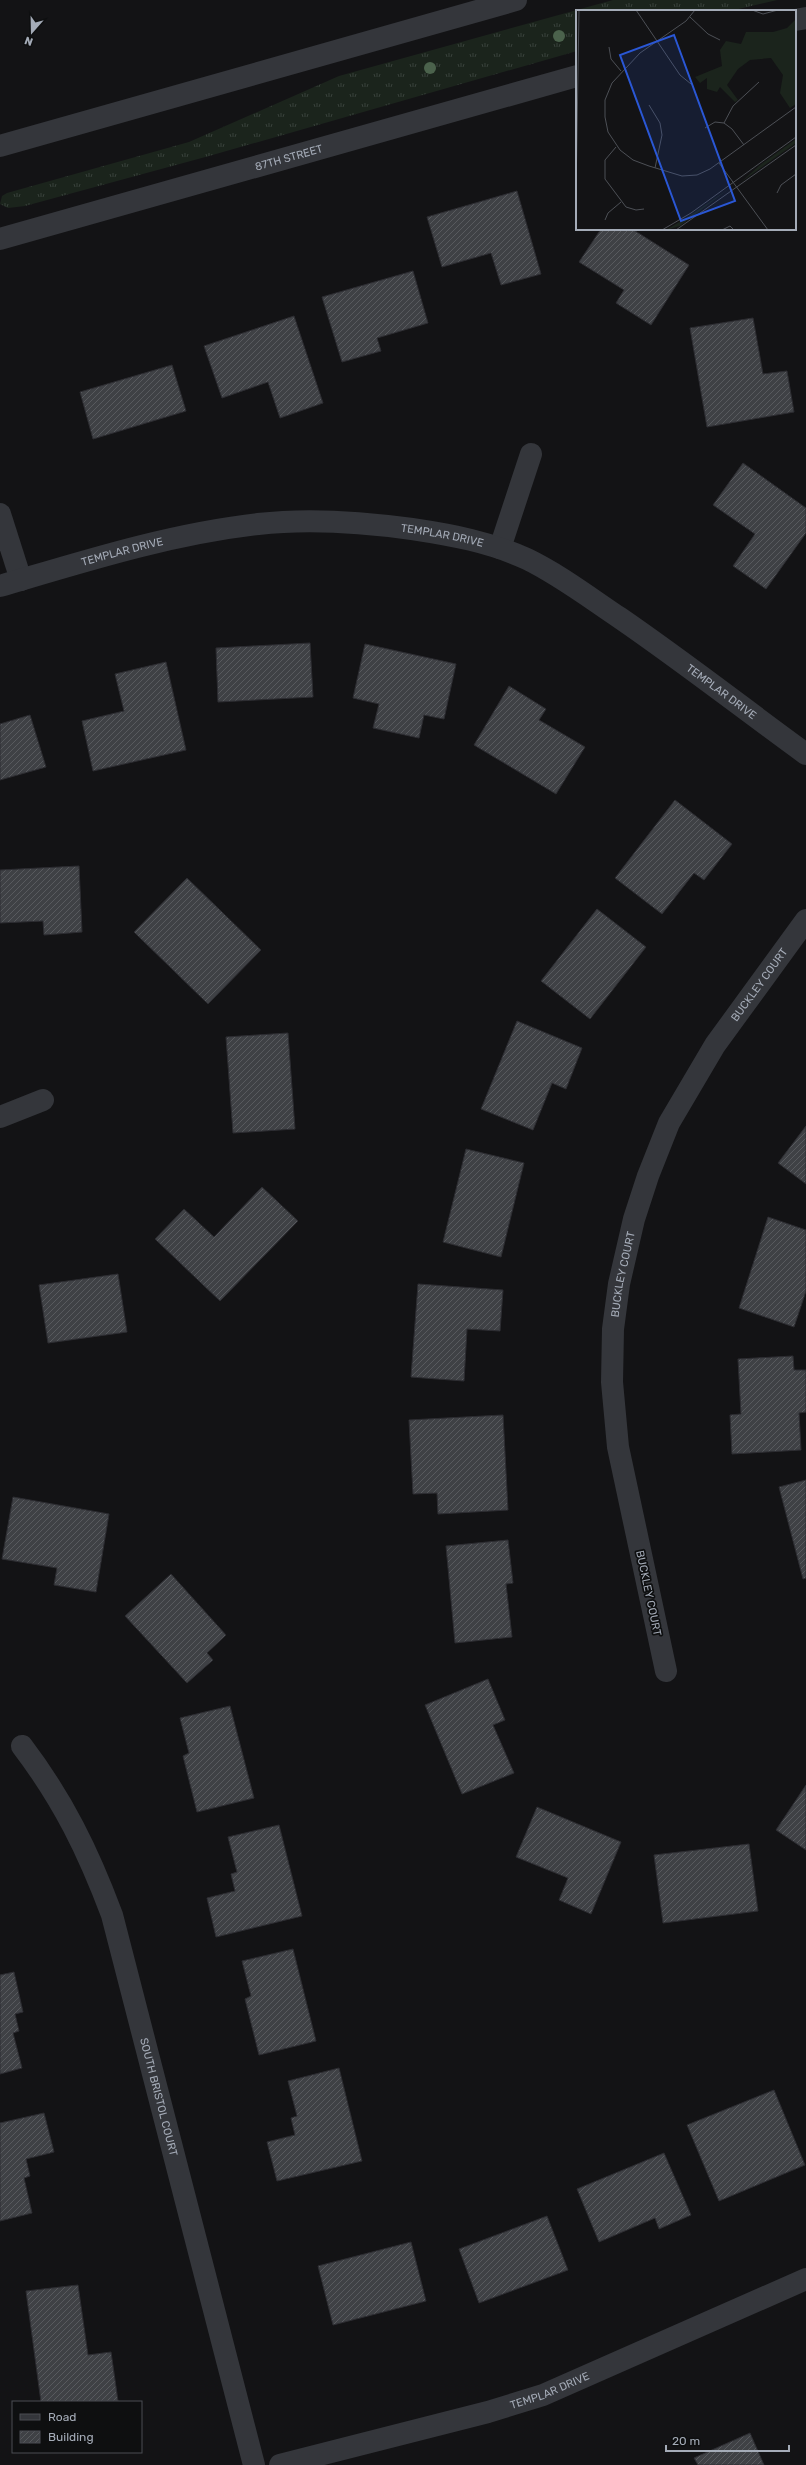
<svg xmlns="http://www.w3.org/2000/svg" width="806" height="2465" font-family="Rubik,sans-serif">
  <defs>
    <pattern id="grass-tufts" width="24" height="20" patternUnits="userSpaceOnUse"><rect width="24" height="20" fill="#1b241c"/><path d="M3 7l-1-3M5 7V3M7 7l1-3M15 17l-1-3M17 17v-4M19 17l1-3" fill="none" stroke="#39413b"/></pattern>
    <pattern id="building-hatch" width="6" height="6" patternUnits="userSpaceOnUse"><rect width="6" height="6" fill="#3f4145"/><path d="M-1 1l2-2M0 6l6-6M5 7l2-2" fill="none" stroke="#585a5e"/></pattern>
  </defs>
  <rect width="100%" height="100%" fill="#131315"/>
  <path fill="url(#grass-tufts)" d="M613,0H777L730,11H577V51L209,156L25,206L8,208L0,204L2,196L7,193L189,142L339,76Z"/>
  <path fill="url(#building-hatch)" stroke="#2d2d32" d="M517,191L541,274L501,285L491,253L442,267L427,217Z
    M601,229H632L689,265L651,325L616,303L624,290L579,262Z
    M413,271L428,323L377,338L381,351L342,362L322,297Z
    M294,316L323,403L280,418L268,382L222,398L204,346Z
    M753,318L763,374L787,371L794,412L707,427L690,328Z
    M172,365L186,411L93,439L80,392Z
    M743,463L806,508V533L766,589L733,566L755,534L713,505Z
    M310,643L313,697L218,702L216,648Z
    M365,644L456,664L444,719L424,715L419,738L373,728L379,704L353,698Z
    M166,662L186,750L93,771L82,721L124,711L115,674Z
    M509,686L546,709L539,720L585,747L556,794L474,745Z
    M30,715L46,767L0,780V724Z
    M675,800L732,844L704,880L694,873L662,914L615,878Z
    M79,866L82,932L44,935L43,921L0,923V870Z
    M187,878L261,950L208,1004L134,932Z
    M597,909L646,947L590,1019L541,981Z
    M517,1021L582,1048L566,1089L552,1083L533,1130L481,1109Z
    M288,1033L295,1129L233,1133L226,1037Z
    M806,1126V1184L778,1163Z
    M466,1149L524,1163L501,1257L443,1242Z
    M262,1187L298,1221L220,1301L155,1239L184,1209L214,1237Z
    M768,1217L806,1230V1291L794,1327L739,1308Z
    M118,1274L127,1332L48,1343L39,1285Z
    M418,1284L503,1290L500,1331L467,1329L464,1381L411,1377Z
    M793,1356L794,1370H806V1412L799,1413L801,1450L732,1454L730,1415L741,1414L738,1359Z
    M503,1415L508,1510L438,1514L437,1493L413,1494L409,1420Z
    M806,1480V1578L803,1579L779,1487Z
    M13,1497L109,1514L96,1592L54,1585L57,1568L2,1559Z
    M508,1540L513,1583L506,1584L512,1637L455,1643L446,1546Z
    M171,1574L226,1635L207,1653L213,1660L187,1683L125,1616Z
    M488,1679L505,1720L493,1725L514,1773L462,1794L425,1705Z
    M230,1706L254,1798L197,1812L183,1756L189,1753L180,1718Z
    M806,1785V1850L776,1830Z
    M537,1807L621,1842L591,1914L559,1900L568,1878L516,1857Z
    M279,1825L302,1916L216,1937L207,1898L235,1891L231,1874L237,1872L228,1837Z
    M749,1844L758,1911L663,1923L654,1855Z
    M293,1949L316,2041L259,2055L245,1999L251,1996L242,1961Z
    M14,1972L23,2012L15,2014L19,2031L13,2033L22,2068L0,2074V1975Z
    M339,2068L362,2161L277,2181L267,2142L295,2135L291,2118L297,2116L288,2081Z
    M774,2090L805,2165L719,2201L687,2125Z
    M44,2113L54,2152L26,2159L30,2176L24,2178L32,2213L0,2221V2123Z
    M664,2153L691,2215L659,2229L655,2218L599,2242L577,2189Z
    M547,2216L568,2270L479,2303L459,2249Z
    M411,2242L426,2301L333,2325L318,2266Z
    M78,2285L88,2355L111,2352L118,2401L41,2402L26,2291Z
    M750,2433L764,2465H698L694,2458Z"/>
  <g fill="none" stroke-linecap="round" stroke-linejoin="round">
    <g stroke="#34363b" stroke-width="22">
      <path d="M0,514L21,580"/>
      <path d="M500,548L531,454"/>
      <path id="s1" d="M0,586C85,561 170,534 258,524C309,518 362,522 412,529C452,535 490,542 527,559C560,575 590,598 620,618C684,662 744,709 806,754"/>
      <path d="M0,1117L43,1100"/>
      <path id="s2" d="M666,1671L618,1447L612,1382L613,1329L619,1284L634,1219L648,1176L669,1123L715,1045L806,920"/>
      <path id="s3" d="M22,1746C63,1800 88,1851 112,1915L254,2465"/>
      <path id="s4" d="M280,2465L488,2412L543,2395L806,2279"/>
    </g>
    <g stroke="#34363b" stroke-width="22">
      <path d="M795,20L806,18"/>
      <path d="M0,146L516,0"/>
      <path id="s5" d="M0,239L577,76"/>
    </g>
  </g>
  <g fill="#4b624c">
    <circle cx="559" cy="36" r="6"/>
    <circle cx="430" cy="68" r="6"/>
  </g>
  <g text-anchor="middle" stroke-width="3.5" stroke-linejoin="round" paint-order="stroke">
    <g font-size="11" fill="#a4abb7" stroke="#0e0f10">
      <text dy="4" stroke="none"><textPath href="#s5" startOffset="300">87TH STREET</textPath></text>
      <text dy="4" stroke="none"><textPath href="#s1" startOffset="451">TEMPLAR DRIVE</textPath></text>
      <text dy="4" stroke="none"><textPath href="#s1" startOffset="127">TEMPLAR DRIVE</textPath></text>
      <text dy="4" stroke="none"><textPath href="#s1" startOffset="775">TEMPLAR DRIVE</textPath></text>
      <text dy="4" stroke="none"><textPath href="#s2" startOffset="727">BUCKLEY COURT</textPath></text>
      <text dy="4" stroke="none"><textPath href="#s2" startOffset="403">BUCKLEY COURT</textPath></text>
      <text transform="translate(649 1593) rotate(78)" y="4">BUCKLEY COURT</text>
      <text dy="4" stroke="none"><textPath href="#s3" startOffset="380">SOUTH BRISTOL COURT</textPath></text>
      <text dy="4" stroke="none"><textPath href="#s4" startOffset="280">TEMPLAR DRIVE</textPath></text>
    </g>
  </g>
  <g transform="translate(576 10)">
    <rect width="220" height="220" fill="#131315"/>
    <path d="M220,129V133L165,172L184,155ZM154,178L104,216L90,220L113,206Z" fill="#1b241c"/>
    <path d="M220,9V94L214,98L204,83L207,65L195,48L174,50L162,59L151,75L162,90L159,92L144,77L141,82L131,79V68L124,73L119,67L146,56L144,40L150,31L165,34L170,22H197L211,18Z" fill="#1b241c"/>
    <path fill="none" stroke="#4d5056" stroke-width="1" d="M60,0L104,65L115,74M119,0L110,11L64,43L36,73L29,90V107L32,122L44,140L57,150L73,156L106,166L121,165L134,159L220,97M176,0L187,4L202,0M114,7L132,24L144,30M33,37L35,49L45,61M73,95L84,113L86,125L79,158M148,113L157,96L183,72M129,118L139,112L148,113L156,119L168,135M40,137L29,150V169L50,197L60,200L68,199M143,153L192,220M201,183L205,175L220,164M0,185L3,0M29,210L32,203L45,192M86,220L115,203L220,127M100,220L220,135M146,220L154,216L158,220"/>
    <path fill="#2a57d5" fill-opacity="0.15" stroke="#2a57d5" stroke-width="2" d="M98,25L159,191L105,211L44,45Z"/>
    <rect width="220" height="220" fill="none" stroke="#a4abb7" stroke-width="2"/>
  </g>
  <rect x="12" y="2401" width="130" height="52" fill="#0e0f10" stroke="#4a4d53"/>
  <rect x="20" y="2414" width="20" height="6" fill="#34363b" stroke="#4a4d53"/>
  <text x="48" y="2421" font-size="12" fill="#a4abb7">Road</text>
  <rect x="20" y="2431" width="20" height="12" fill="url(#building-hatch)" stroke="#4a4d53"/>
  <text x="48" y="2441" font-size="12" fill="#a4abb7">Building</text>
  <g transform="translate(32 32) rotate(200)" stroke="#0e0f10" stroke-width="3" paint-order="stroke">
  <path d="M0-3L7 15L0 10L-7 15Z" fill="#a4abb7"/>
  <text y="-6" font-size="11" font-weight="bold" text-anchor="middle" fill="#a4abb7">N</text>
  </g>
  <path d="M666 2445v6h123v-6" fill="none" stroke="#a4abb7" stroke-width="2"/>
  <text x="672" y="2445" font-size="12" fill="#a4abb7" stroke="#0e0f10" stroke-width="3" paint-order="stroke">20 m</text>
</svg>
